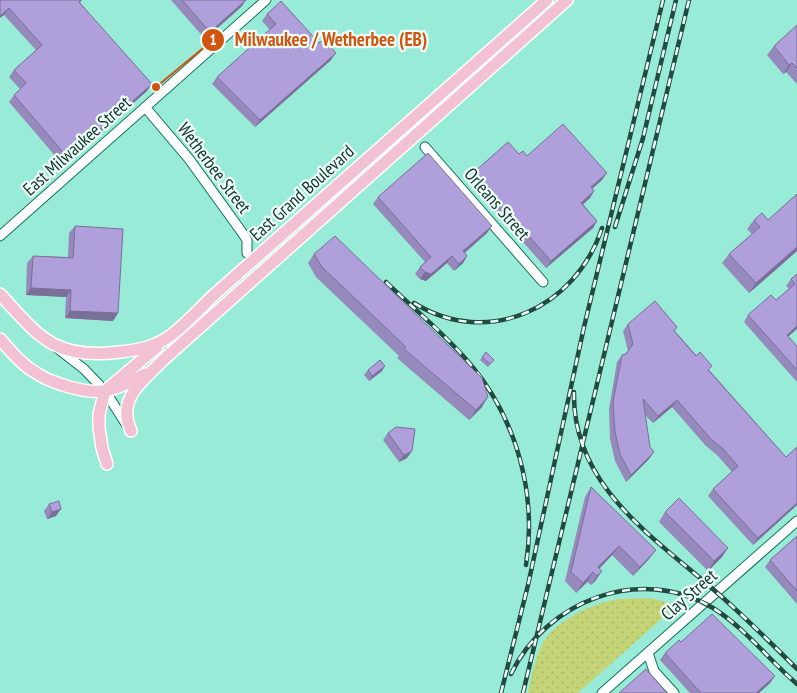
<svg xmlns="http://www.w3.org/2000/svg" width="797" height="693" font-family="'PT Sans Narrow',sans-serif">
  <defs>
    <pattern id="grass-dots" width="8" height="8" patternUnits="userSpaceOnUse" patternTransform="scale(1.25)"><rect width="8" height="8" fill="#c6d478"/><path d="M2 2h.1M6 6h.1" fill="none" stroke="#a9b768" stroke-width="1.8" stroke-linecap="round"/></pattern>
  </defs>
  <rect width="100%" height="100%" fill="#98ebd6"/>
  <path fill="url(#grass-dots)" d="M650,598L677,605L578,693H528C532,676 535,656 544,641C557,620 595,602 619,599C629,598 640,598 650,598Z"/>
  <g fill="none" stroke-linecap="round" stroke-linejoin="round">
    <g stroke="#12705f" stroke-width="11">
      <path id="minor" d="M145,107L189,159L241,231L247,240V253
        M425,147L543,282
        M0,236L266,0
        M57,348L84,369L105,391L128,427
        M648,653L654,671L674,693
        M602,693L797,521"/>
    </g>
    <g stroke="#fff" stroke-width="14">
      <path id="major" d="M0,294C40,338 55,360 120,352C138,350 155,347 170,336C186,324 201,307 215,294L547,0
        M0,339C10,350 20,363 33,371C50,383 85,394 106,391C119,388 133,381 145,374
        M131,431C129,426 127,421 127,416C124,393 148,376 162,361L567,0
        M107,464L102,448L99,428V414L105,391L157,347"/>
    </g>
    <use href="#minor" stroke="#fff" stroke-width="9"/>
    <use href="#major" stroke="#f2c1d3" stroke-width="11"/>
    <g stroke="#214b41" stroke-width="4.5">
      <path id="rail" d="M615,227L643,138L676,0
        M386,282C414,309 446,335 471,365C517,420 537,494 526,565
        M414,303C488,349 576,308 602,228
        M574,392C572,485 652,536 714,590C743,615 770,642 797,669
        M511,674C546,601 640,564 713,608C745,628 769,660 797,684
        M501,693L528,585L584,327L663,0
        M523,693L689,0"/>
    </g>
    <use href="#rail" stroke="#eefdf8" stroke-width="2.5" stroke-dasharray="8" stroke-linecap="butt"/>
  </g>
  <path fill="#9689bc" d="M0,0H82L80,3L147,91L63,165L9,102L14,95L20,89L9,77L14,70L36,50L4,15Z
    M171,0H246L241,7L205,39Z
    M267,14L319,43L331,60L255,127L212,84L217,77L270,30L262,21Z
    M797,25V84L786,72L783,74L767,55L774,46Z
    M519,154L602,180L592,189L594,191L590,198L583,204L597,221L593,228L546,268L468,180L473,173Z
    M797,194V251L749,293L722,263L729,254L752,234L747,229L754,220H768Z
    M378,197L487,233L465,253L467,256L463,263L454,271L447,263L426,281L420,279L415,274L420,267L425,262L373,204Z
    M75,226L118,313L113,321L65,318L66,297L26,295L27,263L33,256L68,257L69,233Z
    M314,254L482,407L469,420L397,358L399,356L316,277L308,263Z
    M797,274V329L788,336L797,346V382L744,322L748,315L776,300L789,289L786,286L791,279Z
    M628,324L675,331L786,457L797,447V505L753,545L708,496L713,489L732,472L718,456L705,445L672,407L653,423L645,415L649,459L626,482L615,461L610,439L609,409L617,362L622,355L625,354L628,351L623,331Z
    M486,352L494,360L488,367L480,360Z
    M368,370L382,371L369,381L364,375Z
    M388,433L407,458L399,462L383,440Z
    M591,487L649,559L633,576L612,555L600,568L596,580L591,585L587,582L576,593L565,581L585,497Z
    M49,504L56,516L47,519L44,511Z
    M665,512L722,557L708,571L659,522Z
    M797,536V604L765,567L770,560Z
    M681,642L775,676L770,683L759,693H690L660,660L665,653Z"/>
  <path fill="#7a6f99" d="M246,0L241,7L205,39L210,32Z
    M9,8L4,15L0,18V16Z
    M336,53L331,60L255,127L260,120Z
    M792,63L786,72L783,74L789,65Z
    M152,84L147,91L63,165L68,158Z
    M607,173L602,180L586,194L591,187Z
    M594,191L590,198L577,210L581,203Z
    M597,221L593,228L546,268L551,261Z
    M492,226L487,233L458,258L463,251Z
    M797,247V251L749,293L756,283Z
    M452,256L447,263L426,281L420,279L425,272Z
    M467,256L463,263L454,271L459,264Z
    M31,288L71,290L66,297L26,295Z
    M70,311L118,313L113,321L65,318Z
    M797,326V329L782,342L787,335Z
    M385,366L382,371L369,381L372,376Z
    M488,397L482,407L469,420L476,410Z
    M677,400L672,407L653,423L658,416Z
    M412,451L407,458L399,462L404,455Z
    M654,452L649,459L626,482L631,475Z
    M797,503V505L753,545L758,538Z
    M61,509L56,516L47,519L52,512Z
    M619,546L612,555L595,573L598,567Z
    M728,548L722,557L708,571L714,561Z
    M656,550L649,559L633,576L640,567Z
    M602,571L596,580L591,585L597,576Z
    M593,572L587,582L576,593L583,583Z
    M775,676L770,683L759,693H756Z"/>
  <path fill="#af9fdb" stroke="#7a6f99" d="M0,0H81L79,2L152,84L68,158L14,95L26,83L14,70L42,45L9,8L0,16Z
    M182,0H246L210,32Z
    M281,1L319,43L324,39L336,53L260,120L217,77L276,24L267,14Z
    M797,25V68L792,63L789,65L774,46Z
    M563,124L607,173L591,187L594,191L581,203L597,221L551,261L473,173L508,142L519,154L523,151L527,156Z
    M428,153L492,226L463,251L467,256L459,264L452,256L431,274L425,272L420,267L431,257L378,197Z
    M797,194V247L756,283L729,254L760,227L754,220L762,213L768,220Z
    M75,226L123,229L118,313L70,311L71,290L31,288L33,256L73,258Z
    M335,236L482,378L488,397L476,410L404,349L406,347L322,267L314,254Z
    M797,274V326L787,335L797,346V370L748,315L771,295L776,300L795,284L791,279Z
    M655,301L677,327L674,331L696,356L700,352L712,366L708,370L786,457L797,447V503L758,538L713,489L738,466L723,449L710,438L677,400L658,416L643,399L650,447L654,452L631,475L620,454L615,432L613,402L622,355L626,354L633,344L628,324Z
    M486,352L494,360L490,364L482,357Z
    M380,360L385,366L372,376L368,370Z
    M396,427L415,429L412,451L404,455L388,433Z
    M591,487L656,550L640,567L619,546L598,567L602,571L597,576L593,572L583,583L571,572Z
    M679,498L728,548L714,561L665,512Z
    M59,501L61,509L52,512L49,504Z
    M797,536V591L770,560Z
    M712,614L775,676L756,693H701L665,653L679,640L681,642Z
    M646,669L667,693H619Z"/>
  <g text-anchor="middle" stroke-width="4.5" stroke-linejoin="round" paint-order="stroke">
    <g font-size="18" fill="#10342c" stroke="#eefdf8">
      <text transform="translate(77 146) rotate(-42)" y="6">East Milwaukee Street</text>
      <text transform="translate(214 168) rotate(53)" y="6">Wetherbee Street</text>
      <text transform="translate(302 193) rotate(-42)" y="6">East Grand Boulevard</text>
      <text transform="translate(497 204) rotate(49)" y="6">Orleans Street</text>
      <text transform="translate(689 595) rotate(-41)" y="6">Clay Street</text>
    </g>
  </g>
  <path fill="none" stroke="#d2550f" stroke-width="2" d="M156 87L213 40"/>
  <g fill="#d2550f" stroke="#eefdf8" stroke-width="2">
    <circle cx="156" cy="87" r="5"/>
    <circle cx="213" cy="40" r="12"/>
  </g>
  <g font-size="15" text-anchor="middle" font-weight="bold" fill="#fff">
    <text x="213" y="45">1</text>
  </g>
  <g font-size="19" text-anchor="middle" font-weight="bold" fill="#d2550f" stroke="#eefdf8" stroke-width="4.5" stroke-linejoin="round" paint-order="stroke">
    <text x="331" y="46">Milwaukee / Wetherbee (EB)</text>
  </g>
</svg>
